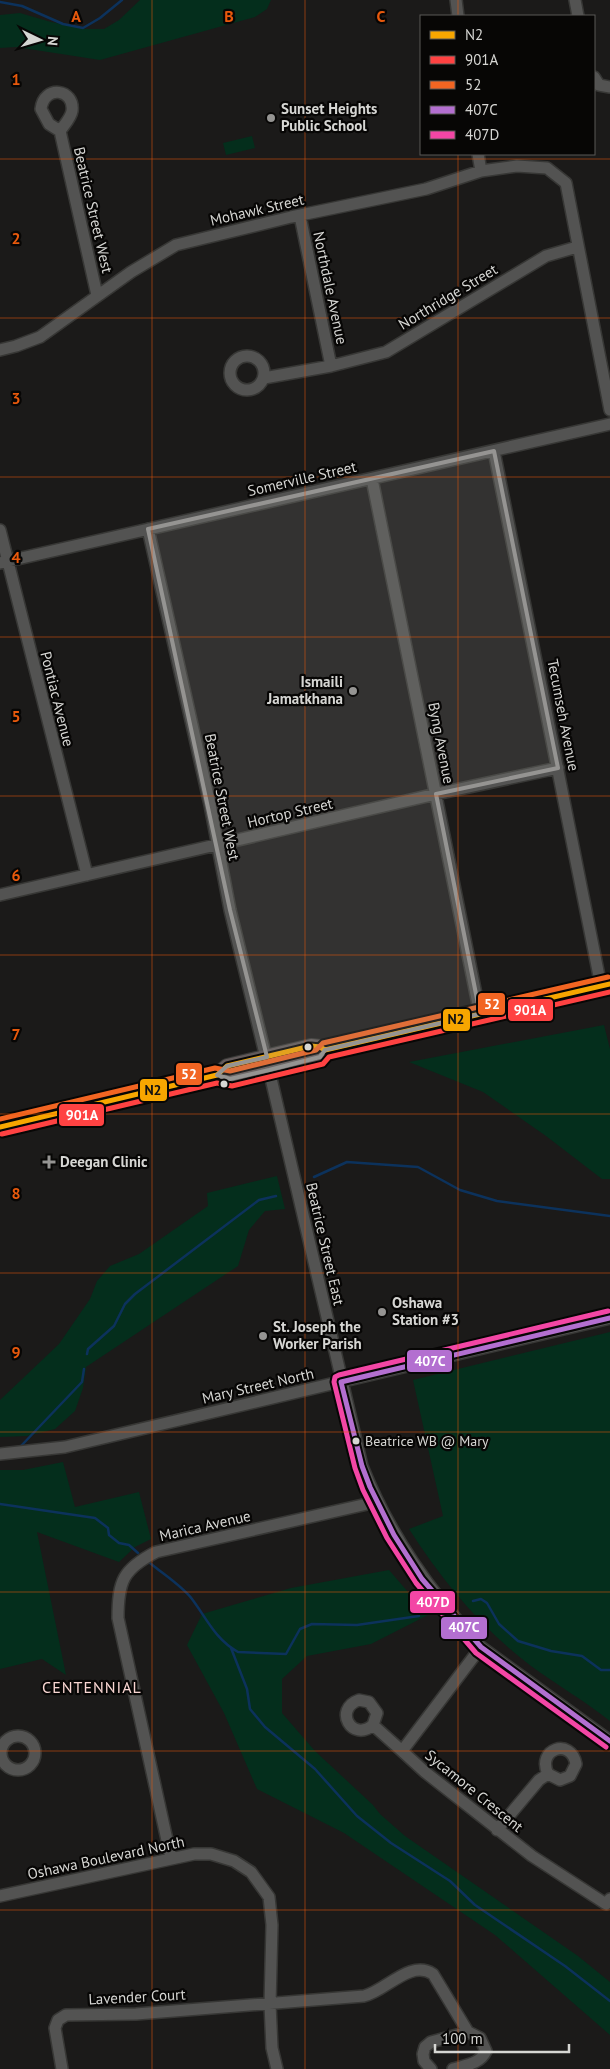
<svg xmlns="http://www.w3.org/2000/svg" width="610" height="2069" font-family="'PT Sans',sans-serif">
  <rect width="100%" height="100%" fill="#1b1a19"/>
  <path fill="#042e1c" d="M140,0H271L267,9L255,17L100,60L16,47L0,48V15L20,13L51,22L86,29H104L119,20Z
    M252,136L255,148L226,155L223,143Z
    M604,1025L610,1049V1179H602L546,1136L483,1092L409,1062Z
    M277,1176L285,1209L265,1211L249,1230L238,1266L86,1367L83,1388L75,1411L55,1429L27,1436L0,1437V1400L59,1344L90,1299L97,1281L110,1266L139,1254L208,1206L207,1193Z
    M610,1332V1721C585,1701 557,1685 531,1666C481,1628 443,1582 409,1529L443,1516L413,1380Z
    M63,1462L75,1507L139,1492L151,1539L135,1547L119,1562L37,1532L66,1675L42,1659L0,1669V1470H23Z
    M389,1570L428,1615L371,1644L307,1656L282,1679V1713L315,1751L373,1805L380,1814L405,1836L578,1956L610,1982V2035L495,1935L344,1833L257,1789L224,1713L187,1645L202,1614L291,1588Z"/>
  <g fill="none" stroke-linecap="round" stroke-linejoin="round">
    <path stroke="#0c325c" stroke-width="2.5" d="M0,2L22,6L63,24L83,28L100,18L122,0
      M314,1177L347,1162L418,1167L460,1190L497,1201L610,1216
      M87,1354L88,1349L114,1326L125,1304L135,1294L259,1200L276,1196
      M21,1446L82,1382L84,1369
      M0,1504L95,1518L108,1528L109,1535L119,1543L129,1545L138,1553
      M150,1563C163,1574 182,1586 192,1599C207,1619 215,1639 238,1652L286,1654L300,1629L312,1624L357,1625L419,1616
      M473,1601L481,1599L487,1603L499,1624L518,1641L551,1651L582,1656L601,1670H610
      M231,1648L247,1689L250,1709L265,1727L315,1769L357,1816L391,1843L450,1881L475,1905L565,1966L610,2001"/>
    <g stroke="#373735" stroke-width="14">
      <path id="minor" d="M456,0L458,16
        M575,0L578,16
        M594,77L599,85L610,87
        M60,131L49,124L41,109C44,84 75,89 72,111C71,118 64,125 60,131L97,295
        M478,154L481,171
        M300,216L331,366
        M0,350L16,346L40,337L131,272L176,245L291,217L426,189L481,171L517,166L547,168L566,183L610,410
        M230 373a17 17 0 1 1 34 0a17 17 0 1 1-34 0Z
        M264,378L331,366L386,352L546,256L577,247
        M494,451L601,986
        M372,479L480,1014
        M148,529L210,805L230,910L269,1070L362,1466C390,1536 430,1592 481,1647L610,1741
        M0,530L87,875
        M0,563L610,424
        M0,895L436,794L558,768
        M0,1454L65,1447L610,1318
        M481,1647L402,1751L425,1772L532,1856L606,1904L610,1899
        M373,1725C352,1743 333,1709 359,1700L369,1702L377,1713L373,1725L402,1751
        M1 1753a17 17 0 1 1 34 0a17 17 0 1 1-34 0Z
        M497,1830L539,1780L548,1774L560,1780L570,1776L576,1764C571,1737 536,1749 548,1774
        M171,1858L118,1618C118,1581 123,1569 156,1552L376,1502
        M0,1896L194,1854H211L234,1861L251,1872L269,1897L272,1925L270,2004L272,2048L277,2069
        M62,2069L55,2028L58,2020L66,2015L136,2014L364,1996C386,1991 410,1959 433,1974L468,2032
        M431,2069L424,2061L423,2054L425,2047L431,2042L468,2032L480,2038L486,2051C480,2064 466,2065 453,2069"/>
    </g>
    <g stroke="#373735" stroke-width="16">
      <path id="major" d="M217,1075L227,1066L311,1046L320,1047L325,1050
        M0,1127L217,1075L230,1079L320,1057L325,1050L329,1049L610,984"/>
    </g>
    <use href="#minor" stroke="#535352" stroke-width="11"/>
    <use href="#major" stroke="#625a5a" stroke-width="14"/>
    <g stroke="#070605" stroke-width="9">
      <path id="bus-1" d="M0,1127L217,1075L227,1066L311,1046L320,1047L325,1050L610,984"/>
    </g>
    <g stroke="#070605" stroke-width="9">
      <path id="bus-2" d="M2,1134L217,1083L232,1086L323,1064L329,1057L610,992"/>
    </g>
    <g stroke="#070605" stroke-width="9">
      <path id="bus-3" d="M0,1119L215,1068L230,1071L316,1050L323,1043L608,977"/>
    </g>
    <g stroke="#070605" stroke-width="9">
      <path id="bus-4" d="M610,1318L341,1382L362,1466L370,1487L394,1535L422,1579L481,1647L610,1741"/>
    </g>
    <g stroke="#070605" stroke-width="9">
      <path id="bus-5" d="M606,1747L476,1653L416,1583L387,1538L363,1490L355,1468L334,1382L335,1377L339,1375L608,1311"/>
    </g>
    <use href="#bus-1" stroke="#f7a600" stroke-width="5"/>
    <use href="#bus-2" stroke="#ff4242" stroke-width="5"/>
    <use href="#bus-3" stroke="#f26522" stroke-width="5"/>
    <use href="#bus-4" stroke="#b36fd0" stroke-width="5"/>
    <use href="#bus-5" stroke="#f346a5" stroke-width="5"/>
  </g>
  <path fill="#959492" fill-opacity="0.2" stroke="#959492" stroke-width="4" stroke-linejoin="round" d="M494,451L558,768L436,794L480,1014L325,1050L320,1057L269,1070L230,1079L217,1075L227,1066L267,1057L230,910L148,529Z"/>
  <path fill="none" stroke="#e8590c" stroke-width="1" stroke-opacity="0.55" d="M152,0V2069M305,0V2069M458,0V16M458,154V2069M0,159H610M0,318H610M0,477H610M0,637H610M0,796H610M0,955H610M0,1114H610M0,1273H610M0,1432H610M0,1592H610M0,1751H610M0,1910H610"/>
  <g fill="#959492" stroke="#070605" stroke-width="2">
    <circle cx="271" cy="118" r="5"/>
    <circle cx="353" cy="691" r="5"/>
    <path d="M46.5 1154.5h5v5h5v5h-5v5h-5v-5h-5v-5h5z"/>
    <circle cx="382" cy="1312" r="5"/>
    <circle cx="263" cy="1336" r="5"/>
  </g>
  <g fill="#d6d6d3" stroke="#070605" stroke-width="2">
    <circle cx="308" cy="1047" r="4.5"/>
    <circle cx="224" cy="1084" r="4.5"/>
    <circle cx="356" cy="1441" r="4.5"/>
  </g>
  <g text-anchor="middle" stroke-width="4.5" stroke-linejoin="round" paint-order="stroke">
    <g font-size="14" fill="#d6d6d3" stroke="#070605" text-anchor="start">
      <text x="365" y="1446">Beatrice WB @ Mary</text>
    </g>
    <g font-size="15" font-weight="bold" fill="#d6d6d3" stroke="#070605" text-anchor="start">
      <text x="281" y="114">Sunset Heights<tspan x="281" dy="17">Public School</tspan></text>
      <text x="343" y="687" text-anchor="end">Ismaili<tspan x="343" dy="17">Jamatkhana</tspan></text>
      <text x="60" y="1167">Deegan Clinic</text>
      <text x="392" y="1308">Oshawa<tspan x="392" dy="17">Station #3</tspan></text>
      <text x="273" y="1332">St. Joseph the<tspan x="273" dy="17">Worker Parish</tspan></text>
    </g>
    <g font-size="15" fill="#d6d6d3" stroke="#070605">
      <text transform="translate(93 210) rotate(77)" y="5">Beatrice Street West</text>
      <text transform="translate(257 210) rotate(-13)" y="5">Mohawk Street</text>
      <text transform="translate(330 288) rotate(78)" y="5">Northdale Avenue</text>
      <text transform="translate(448 297) rotate(-31)" y="5">Northridge Street</text>
      <text transform="translate(302 479) rotate(-13)" y="5">Somerville Street</text>
      <text transform="translate(57 699) rotate(76)" y="5">Pontiac Avenue</text>
      <text transform="translate(563 715) rotate(79)" y="5">Tecumseh Avenue</text>
      <text transform="translate(441 743) rotate(79)" y="5">Byng Avenue</text>
      <text transform="translate(222 797) rotate(79)" y="5">Beatrice Street West</text>
      <text transform="translate(290 813) rotate(-13)" y="5">Hortop Street</text>
      <text transform="translate(325 1244) rotate(77)" y="5">Beatrice Street East</text>
      <text transform="translate(258 1386) rotate(-13)" y="5">Mary Street North</text>
      <text transform="translate(205 1526) rotate(-13)" y="5">Marica Avenue</text>
      <text transform="translate(474 1791) rotate(39)" y="5">Sycamore Crescent</text>
      <text transform="translate(106 1858) rotate(-12)" y="5">Oshawa Boulevard North</text>
      <text transform="translate(137 1997) rotate(-3)" y="5">Lavender Court</text>
    </g>
    <g font-size="16" letter-spacing="1" fill="#f9d6d2" stroke="#070605">
      <text x="92" y="1693">CENTENNIAL</text>
    </g>
  </g>
  <g font-size="16" text-anchor="middle" font-weight="bold" fill="#e8590c" stroke="#070605" stroke-width="4.5" stroke-linejoin="round" paint-order="stroke">
    <text x="76" y="22">A</text>
    <text x="229" y="22">B</text>
    <text x="381" y="22">C</text>
    <text x="16" y="85">1</text>
    <text x="16" y="244">2</text>
    <text x="16" y="404">3</text>
    <text x="16" y="563">4</text>
    <text x="16" y="722">5</text>
    <text x="16" y="881">6</text>
    <text x="16" y="1040">7</text>
    <text x="16" y="1199">8</text>
    <text x="16" y="1358">9</text>
  </g>
  <g stroke="#070605" stroke-width="2">
    <rect x="477" y="992" width="29" height="24" rx="5" fill="#f26522"/>
    <rect x="507" y="998" width="47" height="24" rx="5" fill="#ff4242"/>
    <rect x="442" y="1008" width="29" height="24" rx="5" fill="#f7a600"/>
    <rect x="175" y="1062" width="28" height="24" rx="5" fill="#f26522"/>
    <rect x="139" y="1078" width="29" height="24" rx="5" fill="#f7a600"/>
    <rect x="58" y="1103" width="47" height="24" rx="5" fill="#ff4242"/>
    <rect x="406" y="1349" width="47" height="24" rx="5" fill="#b36fd0"/>
    <rect x="409" y="1590" width="47" height="24" rx="5" fill="#f346a5"/>
    <rect x="440" y="1616" width="48" height="24" rx="5" fill="#b36fd0"/>
  </g>
  <g font-size="14" text-anchor="middle" font-weight="bold" fill="#fff">
    <text x="492" y="1009">52</text>
    <text x="530" y="1015">901A</text>
    <text x="189" y="1079">52</text>
    <text x="82" y="1120">901A</text>
    <text x="430" y="1366">407C</text>
    <text x="433" y="1607">407D</text>
    <text x="464" y="1632">407C</text>
  </g>
  <g font-size="14" text-anchor="middle" font-weight="bold" fill="#111">
    <text x="456" y="1024">N2</text>
    <text x="153" y="1095">N2</text>
  </g>
  <rect x="420" y="15" width="175" height="140" fill="#070605" stroke="#5a5957"/>
  <rect x="430" y="31" width="25" height="8" fill="#f7a600" stroke="#5a5957"/>
  <text x="465" y="40" font-size="15" fill="#d6d6d3">N2</text>
  <rect x="430" y="56" width="25" height="8" fill="#ff4242" stroke="#5a5957"/>
  <text x="465" y="65" font-size="15" fill="#d6d6d3">901A</text>
  <rect x="430" y="81" width="25" height="8" fill="#f26522" stroke="#5a5957"/>
  <text x="465" y="90" font-size="15" fill="#d6d6d3">52</text>
  <rect x="430" y="106" width="25" height="8" fill="#b36fd0" stroke="#5a5957"/>
  <text x="465" y="115" font-size="15" fill="#d6d6d3">407C</text>
  <rect x="430" y="131" width="25" height="8" fill="#f346a5" stroke="#5a5957"/>
  <text x="465" y="140" font-size="15" fill="#d6d6d3">407D</text>
  <g transform="translate(40 40) rotate(95)" stroke="#070605" stroke-width="4" paint-order="stroke">
  <path d="M0-4L9 19L0 12L-9 19Z" fill="#d6d6d3"/>
  <text y="-8" font-size="14" font-weight="bold" text-anchor="middle" fill="#d6d6d3">N</text>
  </g>
  <path d="M435 2044v8h134v-8" fill="none" stroke="#d6d6d3" stroke-width="2.5"/>
  <text x="442" y="2044" font-size="15" fill="#d6d6d3" stroke="#070605" stroke-width="4" paint-order="stroke">100 m</text>
</svg>
